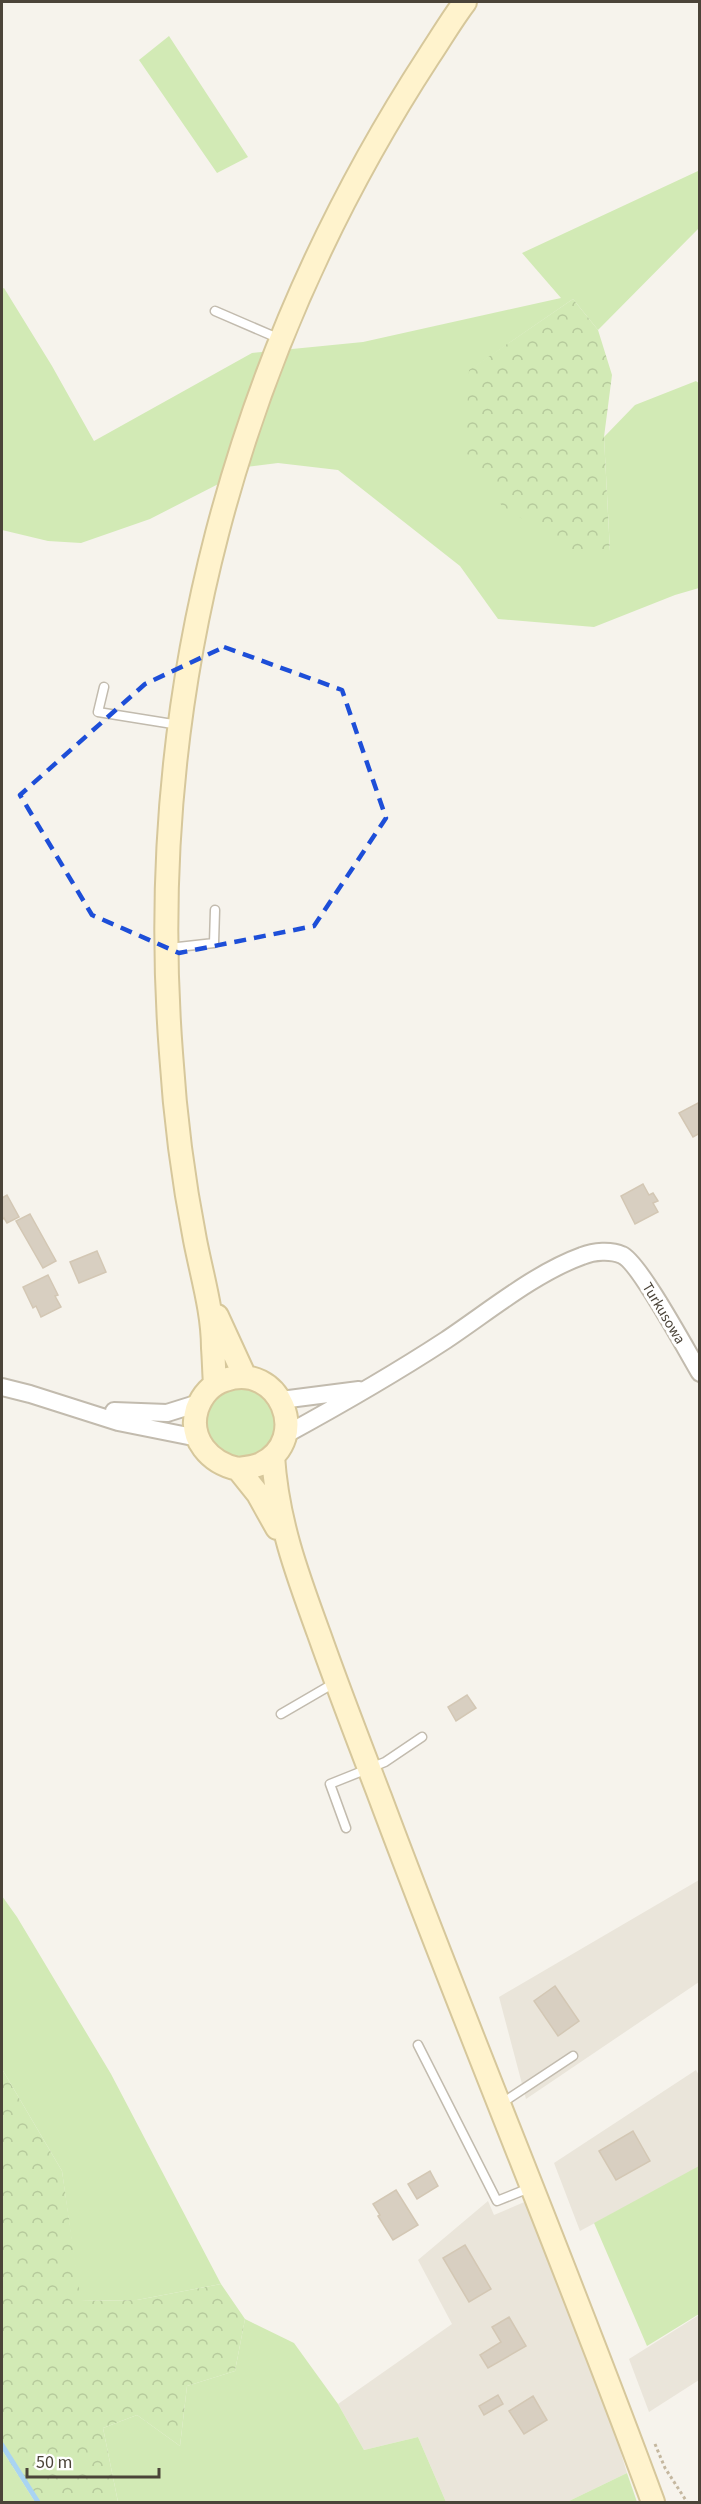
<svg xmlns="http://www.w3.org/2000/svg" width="701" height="2504" font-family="'Source Sans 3',sans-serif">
  <defs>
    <pattern id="forest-crowns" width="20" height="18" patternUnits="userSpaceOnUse" patternTransform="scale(1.5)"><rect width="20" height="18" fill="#d2eab5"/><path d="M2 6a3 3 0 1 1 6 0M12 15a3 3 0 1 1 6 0" fill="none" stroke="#b6ca9c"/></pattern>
  </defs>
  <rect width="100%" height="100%" fill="#f6f3ec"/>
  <path fill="#eae5da" d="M699,1880V1982L526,2099L499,1997Z
    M696,2070L700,2077L699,2167L580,2231L554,2163Z
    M529,2200L594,2366L627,2473L567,2502H446L418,2437L364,2450L338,2404L452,2324L418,2260L488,2201L494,2215Z
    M699,2315V2380L649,2412L629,2359Z"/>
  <path fill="#d2eab5" d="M169,36L248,157L217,173L139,60Z
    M698,171L699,228L598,330L573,299L470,370L610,551L604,437L635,405L696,381L700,384L699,588L675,595L594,627L498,619L460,566L338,470L278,463L246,467L232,477L150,519L81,543L48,541L2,530V289L4,288L52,366L94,441L252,353L363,342L561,298L522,253Z
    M206 1422a35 35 0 1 1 70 0a35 35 0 1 1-70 0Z
    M2,1896L17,1917L111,2074L221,2284L137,2300L80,2301L62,2171L2,2069Z
    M699,2166V2314L647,2346L594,2223Z
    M245,2319L294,2343L338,2404L364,2450L418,2437L446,2502H118L103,2428L137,2415L180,2446L187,2386L235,2371Z
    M2,2450L35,2502H2Z
    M627,2473L637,2502H567Z"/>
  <path fill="url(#forest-crowns)" d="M573,299L598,330L612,375L604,437L610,552L577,553L502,506L465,451L469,370Z
    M2,2069L62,2171L81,2301L137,2300L221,2284L245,2319L235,2371L187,2386L180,2446L137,2415L103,2428L118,2502H35L2,2450Z"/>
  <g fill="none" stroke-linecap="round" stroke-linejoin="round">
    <path stroke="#a9d4f2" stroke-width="5" d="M2,2445L38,2502"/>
  </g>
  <path fill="#d8cfc1" stroke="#d3c7b4" stroke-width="1.5" d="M700,1102V1133L693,1137L679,1113Z
    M643,1184L649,1195L653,1193L658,1201L653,1203L658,1212L635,1224L621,1196Z
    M7,1195L19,1217L7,1223L4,1218L2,1220V1198Z
    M30,1214L56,1261L43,1268L16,1221Z
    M97,1251L106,1272L79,1283L70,1262Z
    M48,1275L58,1295L55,1296L61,1307L41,1317L36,1306L33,1308L23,1287Z
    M467,1695L476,1708L456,1721L448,1707Z
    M555,1986L579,2021L558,2036L534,2001Z
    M633,2131L650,2161L616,2180L599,2151Z
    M430,2171L438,2186L417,2199L408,2184Z
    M396,2190L418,2225L393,2240L378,2216L380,2215L373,2204Z
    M465,2245L491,2289L469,2302L443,2258Z
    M509,2317L526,2346L488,2368L480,2355L501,2342L492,2327Z
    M498,2395L503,2404L484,2415L479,2406Z
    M533,2396L547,2420L524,2434L509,2411Z"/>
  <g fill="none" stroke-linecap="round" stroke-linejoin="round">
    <g stroke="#c2bbae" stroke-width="11">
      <path id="lane" d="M215,311L280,339
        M104,687L98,712L179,725
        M169,948L214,943L215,910
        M281,1714L336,1682
        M346,1828L330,1784L385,1762L422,1737
        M418,2045L497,2201L532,2187
        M502,2103L573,2056"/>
    </g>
    <g stroke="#c2bbae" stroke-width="20">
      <path id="street" d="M2,1387L30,1394L118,1422L198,1438
        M281,1400L359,1390
        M114,1411L167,1413L199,1403
        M285,1435C340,1405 394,1374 446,1340C488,1312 535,1273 582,1256C594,1251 611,1250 622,1255C639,1262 688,1353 700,1373"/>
    </g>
    <g stroke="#d6c79b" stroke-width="26">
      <path id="secondary" d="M217,1316L245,1377
        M215,1384C214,1372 214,1360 213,1348C213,1312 202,1276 195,1240C183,1179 175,1116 171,1053C144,698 235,354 429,56C441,38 452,19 465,2
        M273,1456C277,1520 297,1574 319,1634C338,1688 359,1742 380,1797C468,2033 566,2265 653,2502
        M238,1469C245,1468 254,1467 261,1464C312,1439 279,1361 225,1380C212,1384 202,1395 197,1409C188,1439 210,1463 238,1469L258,1494L277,1528"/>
    </g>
    <path stroke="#c4b79f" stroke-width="3" stroke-dasharray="3 3" stroke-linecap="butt" d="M655,2444L665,2468L687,2502"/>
    <use href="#lane" stroke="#fff" stroke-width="8"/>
    <use href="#street" stroke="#fff" stroke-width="16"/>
    <use href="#secondary" stroke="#fff3cd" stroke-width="22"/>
  </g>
  <path fill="none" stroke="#1d4ed8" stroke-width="4.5" stroke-dasharray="12 8" stroke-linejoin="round" d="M224,647L342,690L386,818L314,926L179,953L92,915L20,795L145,684Z"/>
  <g text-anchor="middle" stroke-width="6" stroke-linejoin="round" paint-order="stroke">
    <g font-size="15" fill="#4b4439" stroke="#fff">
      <text transform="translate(664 1313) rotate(59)" y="5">Turkusowa</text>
    </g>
  </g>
  <rect width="701" height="2504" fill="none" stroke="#4b4439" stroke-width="6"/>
  <path d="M27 2468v9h132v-9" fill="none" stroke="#4b4439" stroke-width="3"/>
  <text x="36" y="2468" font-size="18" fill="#4b4439" stroke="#ffffff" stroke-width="4.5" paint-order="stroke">50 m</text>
</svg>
